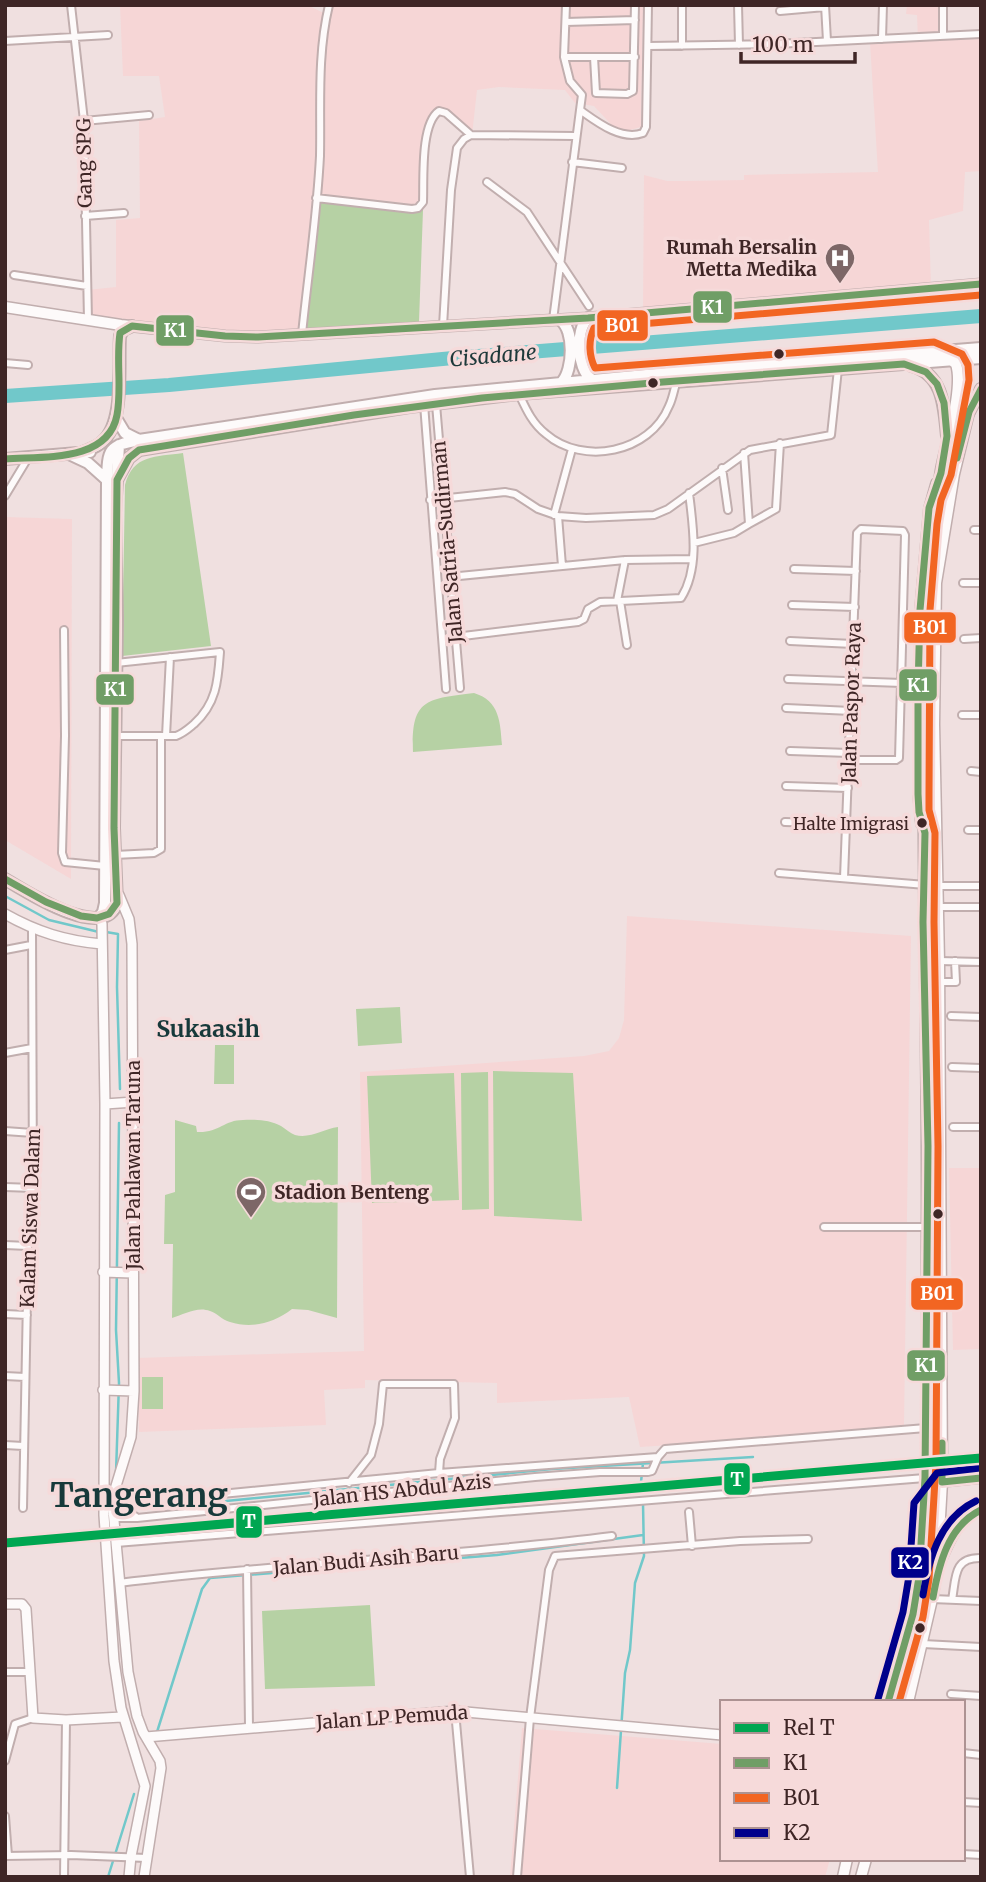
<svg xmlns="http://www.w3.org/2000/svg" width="986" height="1882" font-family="Merriweather,serif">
  <rect width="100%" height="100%" fill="#f0e0e0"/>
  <path fill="#f6d6d6" d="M120,5H307L330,16L333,5H643L641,127L619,133L594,106L575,103L565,90L499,87L477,90L472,135L436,108L426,129L423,210L321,195L305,335L220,332L88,314L87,290L116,287V220L140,218L139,121L165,117L159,76H123Z
    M907,5H939V40L979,39L981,171L965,172L963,211L929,220L931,287L775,297L643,312L644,175L667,181H684L744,180V175L878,172L870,43L918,40L917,15L906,14Z
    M5,517L72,519L71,879L5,840Z
    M627,916L911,936L904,1425L852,1433L640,1447L629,1397L497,1403V1383L365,1380V1388L324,1390L326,1425L139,1432L137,1358L364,1351L360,1072L584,1056L609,1051L619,1038L624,1020Z
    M949,1168H981V1349L953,1350Z
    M522,1728L722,1744V1859H830L825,1877H510Z"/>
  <path fill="#b6d1a4" d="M321,195L423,210L419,322L305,335Z
    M183,453L211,646L122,656L125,485C133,454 156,457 183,453Z
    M474,693C500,701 500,722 502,745L413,752C411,699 426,699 474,693Z
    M400,1007L402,1043L358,1046L356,1009Z
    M215,1045H234V1084H214Z
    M493,1071L573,1073L582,1221L494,1216Z
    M488,1072L489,1209L462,1210L461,1073Z
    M454,1073L459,1200L372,1203L367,1076Z
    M175,1120L196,1126L197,1132C219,1133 224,1120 243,1120C256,1119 270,1120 281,1126C286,1129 290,1133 295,1135C310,1139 324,1129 338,1127L337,1318L308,1310L292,1309C274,1323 252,1329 230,1322C222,1320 217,1313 210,1311C198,1306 184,1314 172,1318L173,1244H164L165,1195L175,1192Z
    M142,1377H163V1409H142Z
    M370,1605L375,1686L265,1689L262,1611Z"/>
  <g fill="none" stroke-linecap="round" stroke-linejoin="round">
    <path stroke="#71c8ca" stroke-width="2.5" d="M5,896L49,920L99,932
      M106,932L118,934L117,987L120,1089
      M116,1473L119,1383L116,1330L119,1123
      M641,1482L643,1463
      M120,1483L123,1490L150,1504L226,1501L552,1469L753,1457
      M157,1732L202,1589L210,1578L497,1555L643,1535
      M617,1788L625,1673L630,1650L635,1583L644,1556L643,1503
      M108,1877L134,1794"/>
    <path stroke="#71c8ca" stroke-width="14" d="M5,396L169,385L453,358L981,316"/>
    <g stroke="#c1aeae" stroke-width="10">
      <path id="street" d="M71,5L84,121L88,320
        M738,5L739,45
        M825,5L827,41
        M943,5V35
        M780,11L825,7
        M566,22L635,20
        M882,39L883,5
        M5,41L108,35
        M648,46L775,44L981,34
        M682,46V5
        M564,57L566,5
        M594,57L596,93L627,94L633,91L635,5
        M580,110L582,95L570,81L564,57H635
        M84,121L149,115
        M572,162L622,168
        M487,182L527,212L589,306
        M316,198L412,209L418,208L423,202C424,180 420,124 439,111L446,113L471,135
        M85,216L124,213
        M14,275L87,286
        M553,320L580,110C597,122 621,141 643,133L646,127L648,5
        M443,326L451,190L457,148L464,139L471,135L575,136
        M302,334C308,275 317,216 320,156C321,106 317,55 329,5
        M5,363L28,365
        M519,394C526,409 532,423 546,434C583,466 650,453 669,406C673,398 674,389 677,380
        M424,404L446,689
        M436,404L460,688
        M744,453L749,524L776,509L780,443
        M722,468L728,510
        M5,496L28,458
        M430,500L505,492L515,494L538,509L558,516L586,518L654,515L668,509L750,450L831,435L838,369
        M554,515L572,449
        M558,516L562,566
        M974,530H981
        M694,543L734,533L749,524
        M794,569L856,571
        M449,577L625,560L692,559
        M963,583H981
        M617,601L625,560
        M620,601L627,645
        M792,605L855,607
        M64,630L65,736L62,853L65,862L105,866
        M455,637L578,622L584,619L588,609L600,602L681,598C700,568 693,526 689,493
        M964,639L981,638
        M790,641L853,644
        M788,679L902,683
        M786,708L851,711
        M962,715H981
        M116,736H176C184,733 188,729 194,724C217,703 218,680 220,652L116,663
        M166,736L170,657
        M790,751L849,753
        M971,771L981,772
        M786,786L848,788
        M785,822L846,824
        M968,830H981
        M115,855L154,853L161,849V737
        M779,873L938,886H981
        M844,878L857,533L861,529L903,531L905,535L899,758L896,760H849
        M937,907H981
        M5,950L31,945
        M939,961L981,962
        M939,982H956L955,961
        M951,1016L981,1017
        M5,1053L32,1048
        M952,1067L981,1068
        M953,1127H981
        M5,1131L33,1133
        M5,1187L33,1188
        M824,1227H927
        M5,1245L28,1246
        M5,1314L27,1315
        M5,1376L25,1377
        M5,1445L23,1446
        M349,1483L371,1455L379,1424L383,1384H454L455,1418L440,1459L439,1473
        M190,1497L439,1473L658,1457
        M112,1499L136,1517
        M23,1508L28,1246L33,1188L32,929
        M689,1512L692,1546
        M114,1518H137L535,1477L600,1472H648L652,1471L658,1457L665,1449L926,1428
        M116,1543L925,1478
        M247,1569L249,1727
        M119,1583C283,1563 448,1557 612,1536
        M932,1599L981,1601
        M952,1600C956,1578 953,1557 981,1558
        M923,1644L981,1647
        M5,1672H29
        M951,1694L981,1696
        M455,1711L470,1877
        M963,1753L981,1755
        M5,1761L15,1724L33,1718
        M963,1802L981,1803
        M5,1816L8,1856
        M963,1854L981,1855
        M5,1856L71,1855L146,1858
        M64,1877L66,1720
        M517,1877L530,1718L549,1570L555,1556L740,1541L808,1539"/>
    </g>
    <g stroke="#c1aeae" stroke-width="12">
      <path id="secondary" d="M921,824L918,794L920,610L929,508L936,483
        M119,895L129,919L132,944L134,1391L131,1437L112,1499L128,1672L137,1716L143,1732L160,1761L161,1768L144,1877
        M5,914C37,932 66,941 102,944
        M99,917L102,924L105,1104L104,1515L114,1661L121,1708L145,1786L131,1856L129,1877
        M105,1104L134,1102
        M103,1272L132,1273
        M103,1390L134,1391
        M925,1505L942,1482L981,1478
        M938,1568C947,1547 957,1517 981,1510
        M5,1604H22L26,1609L33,1718L66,1720L122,1717
        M146,1737L455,1711L722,1735"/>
    </g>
    <g stroke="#c1aeae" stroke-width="13">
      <path id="primary" d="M5,307L121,325L225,336L258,337L588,318L981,284
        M888,1702C899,1661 914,1620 919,1577C933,1463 926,1341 927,1226C928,1023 920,821 926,618C928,569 933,518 941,470C946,443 964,389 956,364L948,357
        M908,1702L932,1599L937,1569L942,1482L939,961L934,724L936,583L954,474L969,412
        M843,1877L847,1859
        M861,1877L866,1859"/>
    </g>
    <g stroke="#c1aeae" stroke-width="14">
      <path id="highway" d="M588,318C575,330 577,368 591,379
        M560,320C575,330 573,370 562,382
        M912,366C944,375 944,408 947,436
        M969,412L981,389
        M116,418L125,433L139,440
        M83,452C90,449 97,447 102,442C125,423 118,365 120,336L123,330L132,326
        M71,455L88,463L107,480
        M5,459L90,452
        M117,480L129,458L139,450L409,407L519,394L981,358
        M5,879C25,891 104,943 117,903L114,828L117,619L115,513L119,445
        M99,917L103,912L105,903L107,480C108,449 108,446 139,440L435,395L688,371L981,348"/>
    </g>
    <use href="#street" stroke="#fdfafa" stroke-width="6"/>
    <use href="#secondary" stroke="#fdfafa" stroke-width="9"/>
    <use href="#primary" stroke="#fdfafa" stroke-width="10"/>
    <use href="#highway" stroke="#fdfafa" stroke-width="10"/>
    <g stroke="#f6dada" stroke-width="12">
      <path id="bus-1" d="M957,458L969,412L981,389
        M5,459C42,456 108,463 117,415C122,388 116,360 120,333L132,326L225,336L258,337L588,318L981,284
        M5,879L46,902L81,916L97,918L109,914L117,903L114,828L117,480L129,458L139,450L354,415L482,398L663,382L904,364L926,372L937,384L944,403L947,436L941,473L929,508L920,610L918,690V794L919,812L925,833L923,922L928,1146L925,1478L919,1577L913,1614L888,1702
        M942,1443V1482L981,1478
        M933,1597C939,1564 948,1526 981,1510"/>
    </g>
    <g stroke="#f6dada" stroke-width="12">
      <path id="bus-2" d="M899,1702L923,1617L929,1579L936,1463L938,1146L934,922L935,833L929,810V794L930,610L937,524L941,500L951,475L969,380L968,365L962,354L934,342L595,368C589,356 588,341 594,328L981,295"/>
    </g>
    <g stroke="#f6dada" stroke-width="12">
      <path id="bus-3" d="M923,1595C929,1558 940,1518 976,1501
        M878,1699L903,1612L909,1576L914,1503L937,1473L980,1468"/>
    </g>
    <use href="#bus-1" stroke="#709e66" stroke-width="7"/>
    <use href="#bus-2" stroke="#f26522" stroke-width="7"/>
    <use href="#bus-3" stroke="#00008b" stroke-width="7"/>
    <g stroke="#f6dada" stroke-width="14">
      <path id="rail-1" d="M5,1543L981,1458"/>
    </g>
    <use href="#rail-1" stroke="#00a651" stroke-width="9"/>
  </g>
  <defs>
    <g id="hospital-pin" transform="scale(1.575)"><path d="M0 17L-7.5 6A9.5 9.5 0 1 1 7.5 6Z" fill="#7d6767" stroke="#f6dada"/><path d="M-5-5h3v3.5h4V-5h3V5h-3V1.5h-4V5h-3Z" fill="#fff"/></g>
    <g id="stadium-pin" transform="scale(1.575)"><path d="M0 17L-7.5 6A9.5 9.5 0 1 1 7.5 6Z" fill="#7d6767" stroke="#f6dada"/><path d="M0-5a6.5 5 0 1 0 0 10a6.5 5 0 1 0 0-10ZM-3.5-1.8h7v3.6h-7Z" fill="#fff"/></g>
  </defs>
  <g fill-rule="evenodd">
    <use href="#hospital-pin" x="840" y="258"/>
    <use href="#stadium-pin" x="251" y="1192"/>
  </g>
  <g fill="#3f2626" stroke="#f6dada" stroke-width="2.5">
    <circle cx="779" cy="354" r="6"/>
    <circle cx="653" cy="383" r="6"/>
    <circle cx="922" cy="823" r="6"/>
    <circle cx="938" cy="1214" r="6"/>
    <circle cx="920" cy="1628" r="6"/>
  </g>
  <g text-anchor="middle" stroke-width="7" stroke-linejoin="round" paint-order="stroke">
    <g font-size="17" fill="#3f2626" stroke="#f6dada" text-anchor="end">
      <text x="909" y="830">Halte Imigrasi</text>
    </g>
    <g font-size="19" fill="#3f2626" stroke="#f6dada">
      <text transform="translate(84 163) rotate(-91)" y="7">Gang SPG</text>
      <text transform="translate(447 542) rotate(-95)" y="7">Jalan Satria-Sudirman</text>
      <text transform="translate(851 703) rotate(-88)" y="7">Jalan Paspor Raya</text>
      <text transform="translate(133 1165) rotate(-90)" y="7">Jalan Pahlawan Taruna</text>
      <text transform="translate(30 1218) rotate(-88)" y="7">Kalam Siswa Dalam</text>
      <text transform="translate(402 1490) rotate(-6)" y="7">Jalan HS Abdul Azis</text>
      <text transform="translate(366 1560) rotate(-5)" y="7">Jalan Budi Asih Baru</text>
      <text transform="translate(392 1717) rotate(-4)" y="7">Jalan LP Pemuda</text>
    </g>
    <g font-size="19" font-weight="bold" fill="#3f2626" stroke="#f6dada" text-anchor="end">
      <text x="817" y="254">Rumah Bersalin<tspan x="817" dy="22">Metta Medika</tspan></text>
      <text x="274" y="1199" text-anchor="start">Stadion Benteng</text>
    </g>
    <g font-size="21" font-style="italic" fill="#1e393a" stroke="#f6dada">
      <text transform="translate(493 356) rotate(-5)" y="7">Cisadane</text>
    </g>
    <g font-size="23" font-weight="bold" fill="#17393a" stroke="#f6dada">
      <text x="208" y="1037">Sukaasih</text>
    </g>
    <g font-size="33" font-weight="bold" fill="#17393a" stroke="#f6dada">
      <text x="139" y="1507">Tangerang</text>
    </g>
  </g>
  <g stroke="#f6dada" stroke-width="2.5">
    <rect x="692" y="290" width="41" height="34" rx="7" fill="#709e66"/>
    <rect x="596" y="309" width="53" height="33" rx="7" fill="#f26522"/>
    <rect x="155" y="314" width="40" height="33" rx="7" fill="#709e66"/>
    <rect x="903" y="611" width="54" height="33" rx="7" fill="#f26522"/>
    <rect x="898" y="668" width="40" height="34" rx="7" fill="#709e66"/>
    <rect x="95" y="673" width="40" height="33" rx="7" fill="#709e66"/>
    <rect x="910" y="1277" width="54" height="34" rx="7" fill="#f26522"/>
    <rect x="906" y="1349" width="40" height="33" rx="7" fill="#709e66"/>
    <rect x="723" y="1462" width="28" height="34" rx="7" fill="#00a651"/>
    <rect x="235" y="1505" width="28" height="34" rx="7" fill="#00a651"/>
    <rect x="890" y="1546" width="40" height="33" rx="7" fill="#00008b"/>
  </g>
  <g font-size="19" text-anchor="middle" font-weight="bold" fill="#fff">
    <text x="712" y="314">K1</text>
    <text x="622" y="332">B01</text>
    <text x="175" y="337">K1</text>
    <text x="930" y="634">B01</text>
    <text x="918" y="692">K1</text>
    <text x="115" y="696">K1</text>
    <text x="937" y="1300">B01</text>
    <text x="926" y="1372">K1</text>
    <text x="737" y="1486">T</text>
    <text x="249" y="1528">T</text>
    <text x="910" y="1569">K2</text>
  </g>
  <rect width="986" height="1882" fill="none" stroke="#3f2626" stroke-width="14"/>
  <rect x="720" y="1700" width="245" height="161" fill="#f6dada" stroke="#ad9292" stroke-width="2"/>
  <rect x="734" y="1723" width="35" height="10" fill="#00a651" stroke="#ad9292" stroke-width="2"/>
  <text x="783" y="1735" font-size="21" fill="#3f2626">Rel T</text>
  <rect x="734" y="1758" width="35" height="10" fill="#709e66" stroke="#ad9292" stroke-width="2"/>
  <text x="783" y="1770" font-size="21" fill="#3f2626">K1</text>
  <rect x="734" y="1793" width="35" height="10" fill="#f26522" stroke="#ad9292" stroke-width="2"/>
  <text x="783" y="1805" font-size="21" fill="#3f2626">B01</text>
  <rect x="734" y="1828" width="35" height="10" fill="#00008b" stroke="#ad9292" stroke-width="2"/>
  <text x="783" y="1840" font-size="21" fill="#3f2626">K2</text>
  <path d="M741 52v10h114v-10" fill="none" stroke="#3f2626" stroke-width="3.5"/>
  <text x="752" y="52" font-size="21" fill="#3f2626" stroke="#f6dada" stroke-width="5" paint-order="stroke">100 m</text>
</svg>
